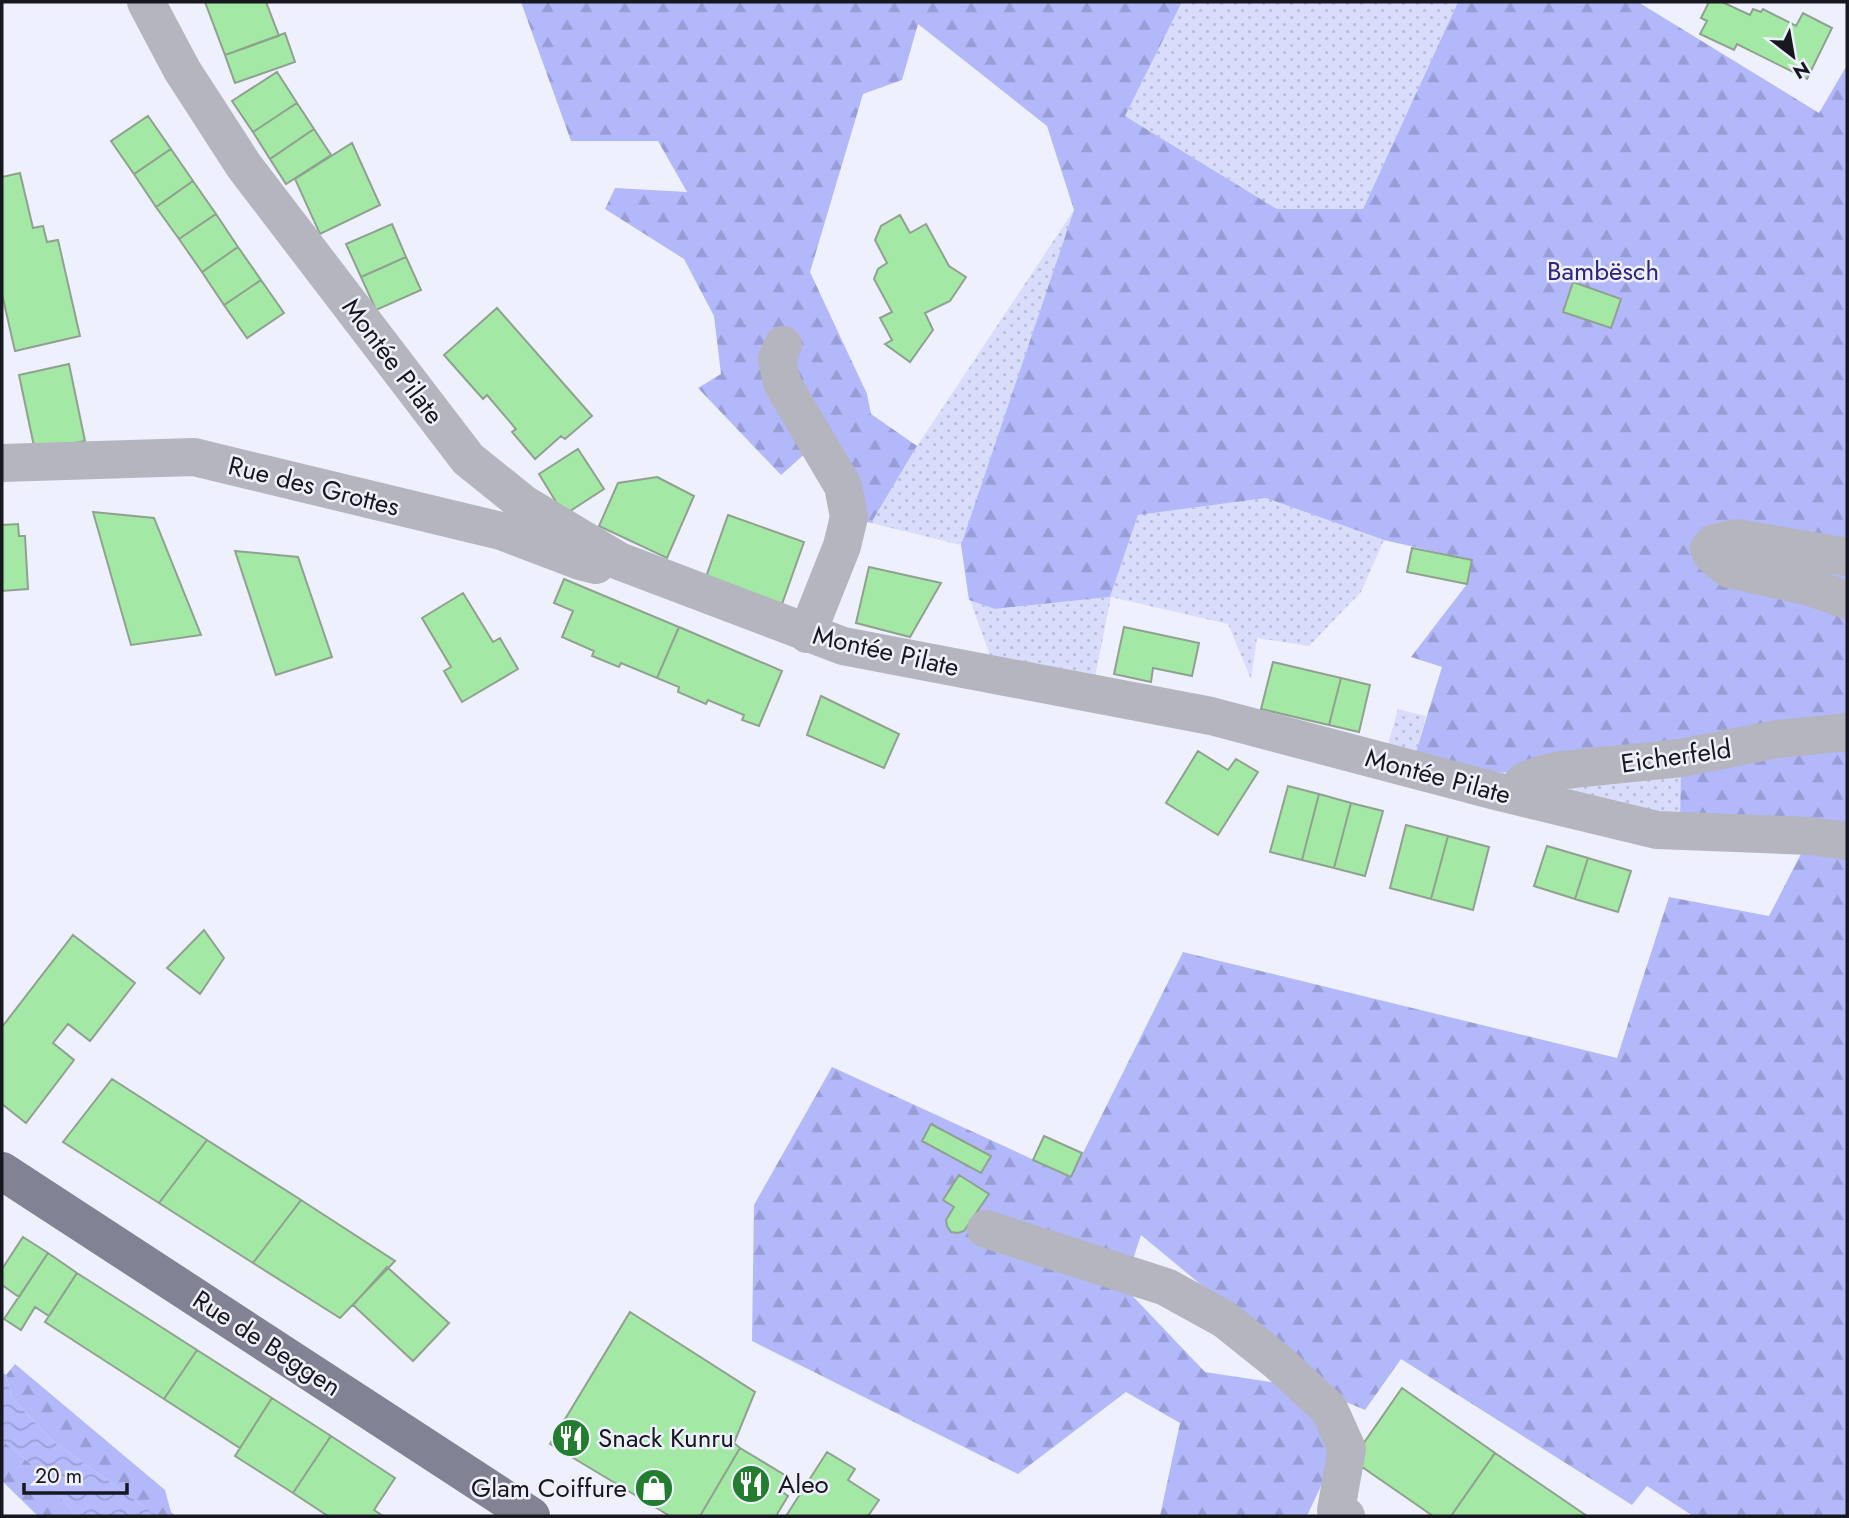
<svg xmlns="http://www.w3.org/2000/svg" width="1849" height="1518" font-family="Jost,sans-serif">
  <defs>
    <pattern id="grass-dots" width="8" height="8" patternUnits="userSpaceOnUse" patternTransform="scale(1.75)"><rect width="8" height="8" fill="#d9ddfb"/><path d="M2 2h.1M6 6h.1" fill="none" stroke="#babdd7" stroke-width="1.8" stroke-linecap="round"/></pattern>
    <pattern id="forest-firs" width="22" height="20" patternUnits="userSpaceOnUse" patternTransform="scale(1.75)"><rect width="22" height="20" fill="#b3b8fa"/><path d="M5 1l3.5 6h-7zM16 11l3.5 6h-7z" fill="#999dd6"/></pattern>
    <pattern id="water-waves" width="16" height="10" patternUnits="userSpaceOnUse" patternTransform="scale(1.75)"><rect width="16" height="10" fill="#b4bafc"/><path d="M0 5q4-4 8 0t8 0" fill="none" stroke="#9a9fd8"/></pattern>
  </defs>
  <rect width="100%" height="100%" fill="#eef0fd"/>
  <path fill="url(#grass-dots)" d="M1182,2H1458L1363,209H1277L1125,116Z
    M1074,210L961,545L871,523L917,446Z
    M1266,498L1384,540L1361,592L1309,646L1257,638L1251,679L1228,624L1111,597L1094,682L992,661L970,600L995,609L1110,597L1138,515Z
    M1398,709L1426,716L1415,755L1387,748Z
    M1681,758L1680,820L1491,773L1563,770Z"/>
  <path fill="url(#forest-firs)" d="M521,2H1182L1125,116L1277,209H1363L1458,2H1638L1819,113L1847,65V1516H1693L1647,1486L1632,1505L1401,1359L1365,1410L1339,1399L1141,1235L1124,1287L1205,1372L1289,1385L1314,1407L1334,1458L1307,1516H1160L1180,1423L1126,1392L1018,1474L752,1341L754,1205L832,1067L1071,1177L1183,952L1617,1058L1669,897L1769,916L1816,825L1680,820L1681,759L1563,770L1491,773L1415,755L1442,667L1411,657L1467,584L1471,560L1384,540L1266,498L1138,515L1110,597L995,609L969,600L961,545L1074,210L1047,126L918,24L902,80L863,94L810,272L867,394L871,414L917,446L871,523L849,517L817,443L781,475L698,388L721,374L714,316L684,259L605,209L615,188L687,192L658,141H571Z
    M15,1364L165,1490L171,1512L176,1516H157L53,1441L12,1398L6,1375Z
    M2,1440L32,1465L77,1516H38L2,1481Z"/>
  <path fill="url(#water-waves)" d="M2,1372L6,1375L12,1398L53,1441L157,1516H77L32,1465L2,1440Z"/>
  <path fill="#a3e9a5" stroke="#90a190" stroke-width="2" d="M205,2H266L279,36L225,55Z
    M1709,2H1722L1750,15L1753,9L1761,12L1763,9L1796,26L1803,13L1832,28L1807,79L1737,44L1734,50L1700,34L1707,21L1701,18Z
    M285,33L295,62L235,83L225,55Z
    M277,72L297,103L253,132L232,101Z
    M297,103L314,129L270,159L253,132Z
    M148,116L171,149L134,174L111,141Z
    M314,129L331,155L286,184L270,159Z
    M352,143L380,205L320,234L295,179Z
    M171,149L193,181L156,207L134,174Z
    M20,173L33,228L43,226L47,242L58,240L80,336L15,351L2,294V177Z
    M193,181L216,214L179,239L156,207Z
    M216,214L238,247L202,272L179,239Z
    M900,215L910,233L926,224L949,266L966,277L950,301L925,313L933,330L910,362L885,344L892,340L880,318L892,312L874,279L878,269L887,263L875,240L881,226Z
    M392,224L406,257L361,277L346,244Z
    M238,247L261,280L224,305L202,272Z
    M406,257L421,290L376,310L361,277Z
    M261,280L284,313L247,338L224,305Z
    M1573,282L1621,299L1611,328L1563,312Z
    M497,308L592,416L565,439L561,436L535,459L512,432L516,429L487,395L483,399L444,355Z
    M69,364L85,441L35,451L19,375Z
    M578,449L604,489L564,515L539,474Z
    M657,477L694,496L667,558L599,526L618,483Z
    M93,512L154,518L201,635L131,645Z
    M728,515L804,542L782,604L706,577Z
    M18,524L19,536H25L28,589L2,591V525Z
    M1412,548L1472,560L1467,584L1407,572Z
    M235,551L298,557L332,657L276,675Z
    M869,567L941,583L910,637L856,623Z
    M564,579L679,627L657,678L621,663L619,667L592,656L594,651L562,637L573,611L554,603Z
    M463,593L493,642L500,638L518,669L462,702L444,671L451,667L422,618Z
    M679,627L782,671L759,726L742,720L744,715L708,700L706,704L678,692L679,687L657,678Z
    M1124,627L1199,643L1192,676L1153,668L1151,682L1114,674Z
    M1273,662L1341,678L1329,725L1261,709Z
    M1341,678L1370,685L1359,732L1329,725Z
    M821,696L899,734L884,768L807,735Z
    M1198,751L1228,770L1236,759L1258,772L1218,835L1166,803Z
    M1288,786L1319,794L1302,860L1270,852Z
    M1319,794L1351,803L1334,868L1302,860Z
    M1351,803L1383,811L1365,876L1334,868Z
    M1406,825L1448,836L1431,899L1390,888Z
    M1448,836L1489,847L1473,910L1431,899Z
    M1547,846L1588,858L1575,899L1534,886Z
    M1588,858L1631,871L1618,912L1575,899Z
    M204,930L224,958L200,994L167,968Z
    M73,935L135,983L90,1041L68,1024L53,1043L74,1060L26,1123L2,1104V1027Z
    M112,1079L207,1140L159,1203L63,1142Z
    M931,1124L991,1156L981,1173L922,1141Z
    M1044,1136L1082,1153L1071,1177L1033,1160Z
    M207,1140L301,1200L253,1263L159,1203Z
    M959,1175L989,1194L964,1231L958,1233L951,1232L947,1226L946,1220L954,1207L943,1200Z
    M301,1200L395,1261L340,1318L253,1263Z
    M23,1237L48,1253L19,1297L2,1285V1269Z
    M48,1253L77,1273L49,1316L35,1307L21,1330L4,1319Z
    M387,1267L449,1323L413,1361L353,1305Z
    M77,1273L197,1350L164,1399L45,1322Z
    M630,1312L755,1392L734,1443L740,1448L700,1516H670L550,1444Z
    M197,1350L272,1398L240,1448L164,1399Z
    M1402,1388L1495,1453L1451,1516H1433L1352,1460Z
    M272,1398L331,1436L293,1493L235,1456Z
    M331,1436L395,1478L374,1510L383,1516H328L293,1493Z
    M740,1448L788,1477L780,1490L788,1496L776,1516H700Z
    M827,1452L855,1469L848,1480L879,1500L868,1516H786Z
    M1495,1453L1587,1516H1451Z"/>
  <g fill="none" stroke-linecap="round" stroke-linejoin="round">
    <path stroke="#b4b5bf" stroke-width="38" d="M146,2L182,70L244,166L468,459L524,504L619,561L843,646L1211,716L1495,791L1657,830L1810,836L1847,841
      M783,345L777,359L782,383L843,486L849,517L842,546L807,634
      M2,463L194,457L501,531L580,561L596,565
      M1847,557L1737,538L1714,543L1709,549L1711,554L1729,569L1810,587L1847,600
      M1511,795L1525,781L1543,774L1563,770L1681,758L1778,739L1847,732
      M986,1229L1166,1287L1224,1319L1279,1363L1329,1409L1347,1449L1336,1510L1346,1516"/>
    <path stroke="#818394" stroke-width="38" d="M2,1171L531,1516"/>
  </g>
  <defs>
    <g id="restaurant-disc" transform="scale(2.0125)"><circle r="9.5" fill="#227e2e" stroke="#eef0fd"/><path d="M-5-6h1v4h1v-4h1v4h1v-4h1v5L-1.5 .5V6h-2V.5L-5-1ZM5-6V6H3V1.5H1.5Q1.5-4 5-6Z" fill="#fff"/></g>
    <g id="shop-disc" transform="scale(2.0125)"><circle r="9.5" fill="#227e2e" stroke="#eef0fd"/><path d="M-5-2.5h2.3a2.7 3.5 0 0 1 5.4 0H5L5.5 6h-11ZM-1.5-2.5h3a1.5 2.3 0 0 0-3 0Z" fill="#fff"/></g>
  </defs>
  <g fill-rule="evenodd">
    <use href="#restaurant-disc" x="571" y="1438"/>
    <use href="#restaurant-disc" x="751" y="1484"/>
    <use href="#shop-disc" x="654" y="1488"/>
  </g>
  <g text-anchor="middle" stroke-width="5" stroke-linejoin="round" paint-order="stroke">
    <g font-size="26" fill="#2f2581" stroke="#eef0fd">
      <text x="1603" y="280">Bambësch</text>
    </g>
    <g font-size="26" fill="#17171f" stroke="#eef0fd">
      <text transform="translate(393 361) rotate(53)" y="9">Montée Pilate</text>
      <text transform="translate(314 486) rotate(14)" y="9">Rue des Grottes</text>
      <text transform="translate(886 651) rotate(13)" y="9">Montée Pilate</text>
      <text transform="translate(1676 756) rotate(-8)" y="9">Eicherfeld</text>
      <text transform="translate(1438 776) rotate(15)" y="9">Montée Pilate</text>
      <text transform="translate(267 1343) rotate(33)" y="9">Rue de Beggen</text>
    </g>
    <g font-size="26" fill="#17171f" stroke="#eef0fd" text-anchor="start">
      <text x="598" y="1447">Snack Kunru</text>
      <text x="778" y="1493">Aleo</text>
      <text x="627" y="1497" text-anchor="end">Glam Coiffure</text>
    </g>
  </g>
  <rect width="1849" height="1518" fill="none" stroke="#17171f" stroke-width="7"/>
  <g transform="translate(1793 56) rotate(149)" stroke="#eef0fd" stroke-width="5" paint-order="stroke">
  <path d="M0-5L12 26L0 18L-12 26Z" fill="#17171f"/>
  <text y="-10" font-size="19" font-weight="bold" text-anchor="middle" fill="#17171f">N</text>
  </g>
  <path d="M24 1483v10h103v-10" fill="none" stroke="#17171f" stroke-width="3.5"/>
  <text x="35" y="1483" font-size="21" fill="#17171f" stroke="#eef0fd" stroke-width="5" paint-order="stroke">20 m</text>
</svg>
